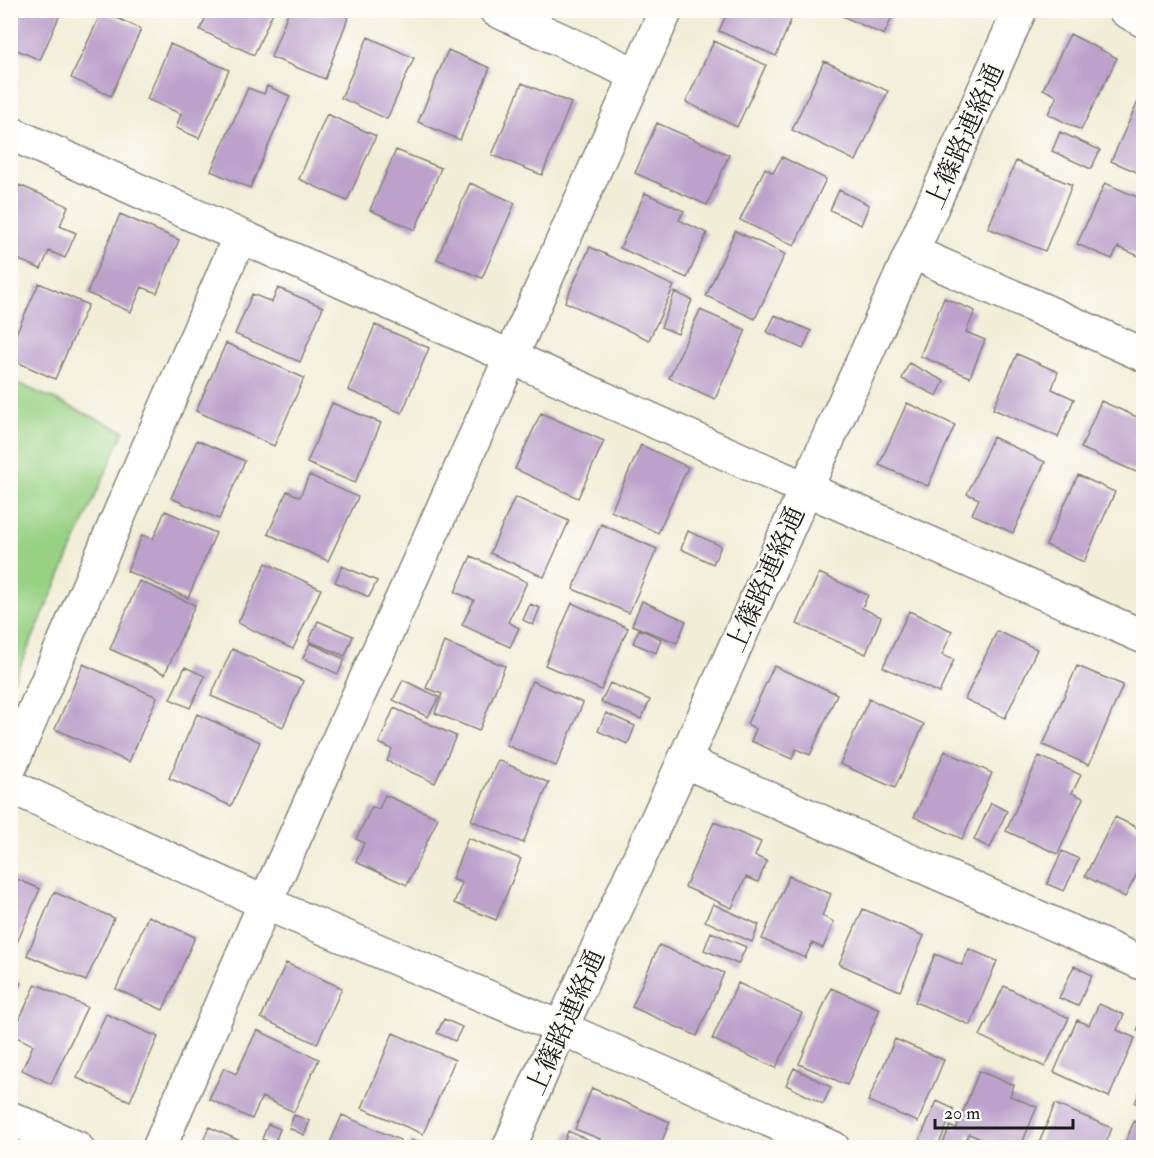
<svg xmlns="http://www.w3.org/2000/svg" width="1154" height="1158" font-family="'IM FELL Double Pica','Noto Serif JP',serif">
  <rect width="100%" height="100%" fill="#fdfcf7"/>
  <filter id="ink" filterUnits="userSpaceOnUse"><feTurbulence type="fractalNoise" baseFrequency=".0167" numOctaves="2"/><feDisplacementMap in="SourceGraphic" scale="12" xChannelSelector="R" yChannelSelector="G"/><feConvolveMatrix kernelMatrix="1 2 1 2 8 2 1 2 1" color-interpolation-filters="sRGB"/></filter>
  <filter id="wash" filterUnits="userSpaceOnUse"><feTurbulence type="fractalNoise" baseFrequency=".008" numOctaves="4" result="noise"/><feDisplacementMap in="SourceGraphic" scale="24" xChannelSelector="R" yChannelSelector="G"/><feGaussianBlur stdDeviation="1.35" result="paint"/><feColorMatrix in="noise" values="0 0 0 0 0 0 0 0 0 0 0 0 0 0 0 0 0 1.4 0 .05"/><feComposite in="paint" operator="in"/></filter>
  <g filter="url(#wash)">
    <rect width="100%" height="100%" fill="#f1edd7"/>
    <path fill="#98d184" stroke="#5a7650" stroke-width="1.5" d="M11,380L124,431L11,687Z"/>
    <g id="blocks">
      <path fill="#bca1cb" d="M10,10H62L40,60L10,47Z
        M209,10H274L254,55L200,30Z
        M289,10H351L325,79L271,57Z
        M728,10H795L776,56L719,31Z
        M837,10H895L884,35L836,13Z
        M102,11L141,29L111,96L71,78Z
        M1070,34L1117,58L1081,130L1048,114L1057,96L1043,89Z
        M368,37L414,58L387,119L341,98Z
        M714,41L766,65L737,127L686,102Z
        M170,44L229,70L199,138L176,128L181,114L147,99Z
        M448,50L490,68L460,140L418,122Z
        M824,61L888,91L856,161L792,130Z
        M522,83L571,103L542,175L492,155Z
        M267,86L290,96L250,188L211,171L248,88L264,94Z
        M1141,95L1144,96V175L1111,161Z
        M327,114L376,136L347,201L299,179Z
        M657,123L729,155L707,205L635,173Z
        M1060,132L1100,150L1091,169L1052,151Z
        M396,150L441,168L415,230L370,210Z
        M782,157L826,179L794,246L740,220L765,168L773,173Z
        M1016,161L1072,185L1045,251L988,228Z
        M470,183L515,203L482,278L437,259Z
        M1105,183L1144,200V251L1141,257L1118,247L1112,259L1077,244Z
        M19,185L68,206L60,226L76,233L65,258L49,251L41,269L10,256V205Z
        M839,190L869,205L861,225L830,210Z
        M645,193L684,211L679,220L707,233L687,278L620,248Z
        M120,214L179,240L157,293L142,287L131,312L87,293Z
        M735,231L785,254L755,319L706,296Z
        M590,247L674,286L649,340L565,302Z
        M39,283L88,305L55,379L10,359V347Z
        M278,288L323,307L300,362L235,334L252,294L272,302Z
        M675,292L692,300L678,334L661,327Z
        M944,298L975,311L966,332L985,340L970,377L920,356Z
        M700,310L746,330L715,399L669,378Z
        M775,315L811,331L803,349L767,332Z
        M375,325L429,348L402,413L348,390Z
        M226,343L304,378L274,446L196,411Z
        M1017,354L1058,372L1052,389L1074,399L1058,437L993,409Z
        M909,363L944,381L937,396L902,379Z
        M1101,401L1144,420V468L1141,474L1081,448Z
        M332,403L381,423L355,483L307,463Z
        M907,403L955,425L928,486L879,465Z
        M541,413L604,441L578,498L515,469Z
        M993,437L1045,462L1013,533L972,514L979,499L967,494Z
        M197,440L245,461L219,519L171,498Z
        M641,445L688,467L658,533L611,511Z
        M309,475L358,497L328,561L268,534L287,491L300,497Z
        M1078,475L1115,492L1084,562L1046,545Z
        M515,497L569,521L544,577L490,553Z
        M165,511L216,533L188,598L127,571L142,535L153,539Z
        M601,524L657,549L629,613L573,589Z
        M688,531L721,546L713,564L681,549Z
        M471,556L527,582L508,622L519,628L510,647L462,625L474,600L455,592Z
        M266,563L321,589L293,649L238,623Z
        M342,566L377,581L369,597L335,582Z
        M819,573L868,595L862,608L881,617L866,654L797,624Z
        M139,581L195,605L165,674L110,649Z
        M642,601L686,621L677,643L632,625Z
        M572,603L628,628L601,690L545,665Z
        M530,604L540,608L533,625L523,620Z
        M909,611L952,631L942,655L954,660L939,693L883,667Z
        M318,621L353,636L345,656L309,641Z
        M639,629L661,639L656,653L633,643Z
        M997,631L1037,649L1005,718L965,699Z
        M444,642L505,666L479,731L435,713L442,694L426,688Z
        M310,643L345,659L338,674L303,658Z
        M232,649L303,681L283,727L211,696Z
        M83,664L157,697L129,762L55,729Z
        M774,666L837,694L810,755L796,749L792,759L751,741L756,729L747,724Z
        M1077,666L1123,685L1089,765L1043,745Z
        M185,667L205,676L190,708L170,699Z
        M403,680L439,697L428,717L393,700Z
        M532,681L583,703L556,766L506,745Z
        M610,683L650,700L641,719L601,702Z
        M869,699L924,724L895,788L840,764Z
        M394,708L456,736L435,783L387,761L392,749L379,743Z
        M606,713L635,726L628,744L598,731Z
        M197,714L260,742L231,806L169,778Z
        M945,751L992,773L962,839L914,817Z
        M1039,756L1081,775L1072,793L1083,798L1058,854L1006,831Z
        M498,760L549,783L523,843L471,820Z
        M385,795L438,818L407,885L356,862L364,843L356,839L372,807L379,809Z
        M991,803L1007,811L990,848L974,840Z
        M1115,817L1144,831V860L1125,897L1085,876Z
        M714,822L761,842L755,856L767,861L758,882L746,877L732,908L685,887Z
        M468,838L521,859L496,920L454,903L462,883L452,879Z
        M1062,851L1079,859L1064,891L1047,884Z
        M10,876L40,889L16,945L10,943Z
        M789,876L831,894L822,916L834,922L823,948L812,943L805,958L762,939Z
        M54,892L114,918L86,981L27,955Z
        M713,904L759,925L752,942L705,921Z
        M863,909L924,936L900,991L839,964Z
        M148,916L195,937L163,1010L116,989Z
        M711,932L746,947L738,964L704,950Z
        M659,945L724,973L697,1036L632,1007Z
        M969,949L997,961L970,1025L915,1002L935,954L962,965Z
        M286,963L342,988L317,1044L261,1018Z
        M1074,966L1092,975L1078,1006L1059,998Z
        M10,978L21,983L10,1004Z
        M738,983L802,1013L776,1068L712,1039Z
        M36,984L87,1007L51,1084L22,1070L33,1045L12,1035Z
        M1004,986L1069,1018L1045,1067L980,1036Z
        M831,988L880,1009L847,1085L799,1064Z
        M1099,1004L1124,1015L1117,1030L1135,1038L1109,1097L1054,1072L1077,1020L1089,1025Z
        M106,1014L158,1037L130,1101L77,1078Z
        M1144,1015V1033L1137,1030Z
        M444,1019L462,1027L455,1041L437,1033Z
        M257,1030L319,1059L294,1112L262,1097L252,1119L209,1099L224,1068L236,1074Z
        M393,1033L455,1060L423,1134L362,1108Z
        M895,1039L944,1060L918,1122L868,1101Z
        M794,1068L831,1087L823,1104L786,1085Z
        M979,1071L1014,1085L1010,1096L1037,1107L1020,1148H1002L969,1134L962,1148H941L950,1126L956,1129Z
        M1144,1082V1106L1135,1103Z
        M592,1088L670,1122L659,1148H569L563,1145L568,1131L598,1144L600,1139L575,1129Z
        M937,1101L954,1109L937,1148H932L919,1141Z
        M1055,1104L1112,1128L1104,1148H1037Z
        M294,1115L310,1121L304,1135L289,1128Z
        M342,1115L400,1140L396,1148H328Z
        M1134,1121L1144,1125V1148H1123Z
        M268,1124L280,1129L274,1144L262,1139Z
        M209,1127L256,1148H200Z
        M411,1140L426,1148H407Z"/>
    </g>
  </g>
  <g filter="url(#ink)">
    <use href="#blocks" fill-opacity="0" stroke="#86847a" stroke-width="1.5"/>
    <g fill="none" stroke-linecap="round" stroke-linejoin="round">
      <g stroke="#86847a" stroke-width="36">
        <path id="minor" d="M496,10L637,75
          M10,133L806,489L1144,637
          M912,252L1144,355
          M684,761L1144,964
          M10,767L240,236
          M10,786L265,903L561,1028L833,1148
          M10,1118L77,1148
          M159,1148L265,903L511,357L666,10"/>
      </g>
      <g stroke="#86847a" stroke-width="36">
        <path id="tertiary" d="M1125,10L1144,21
          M509,1148L561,1028L684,761L1020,10"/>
      </g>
      <use href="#minor" stroke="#fff" stroke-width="33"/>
      <use href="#tertiary" stroke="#fff" stroke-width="33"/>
    </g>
  </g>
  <g text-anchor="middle" stroke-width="4.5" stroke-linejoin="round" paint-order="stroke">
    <g font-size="26" fill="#1c1c1c" stroke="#fdfcf7">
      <text transform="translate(964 136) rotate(-66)" y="9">上篠路連絡通</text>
      <text transform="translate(765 579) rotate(-66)" y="9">上篠路連絡通</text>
      <text transform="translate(565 1022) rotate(-66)" y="9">上篠路連絡通</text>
    </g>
  </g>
  <rect width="1154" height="1158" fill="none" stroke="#fdfcf7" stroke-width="36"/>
  <path d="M935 1119v9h138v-9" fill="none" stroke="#1c1c1c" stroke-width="3"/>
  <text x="944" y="1119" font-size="18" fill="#1c1c1c" stroke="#fdfcf7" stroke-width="4.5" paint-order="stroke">20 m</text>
</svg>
